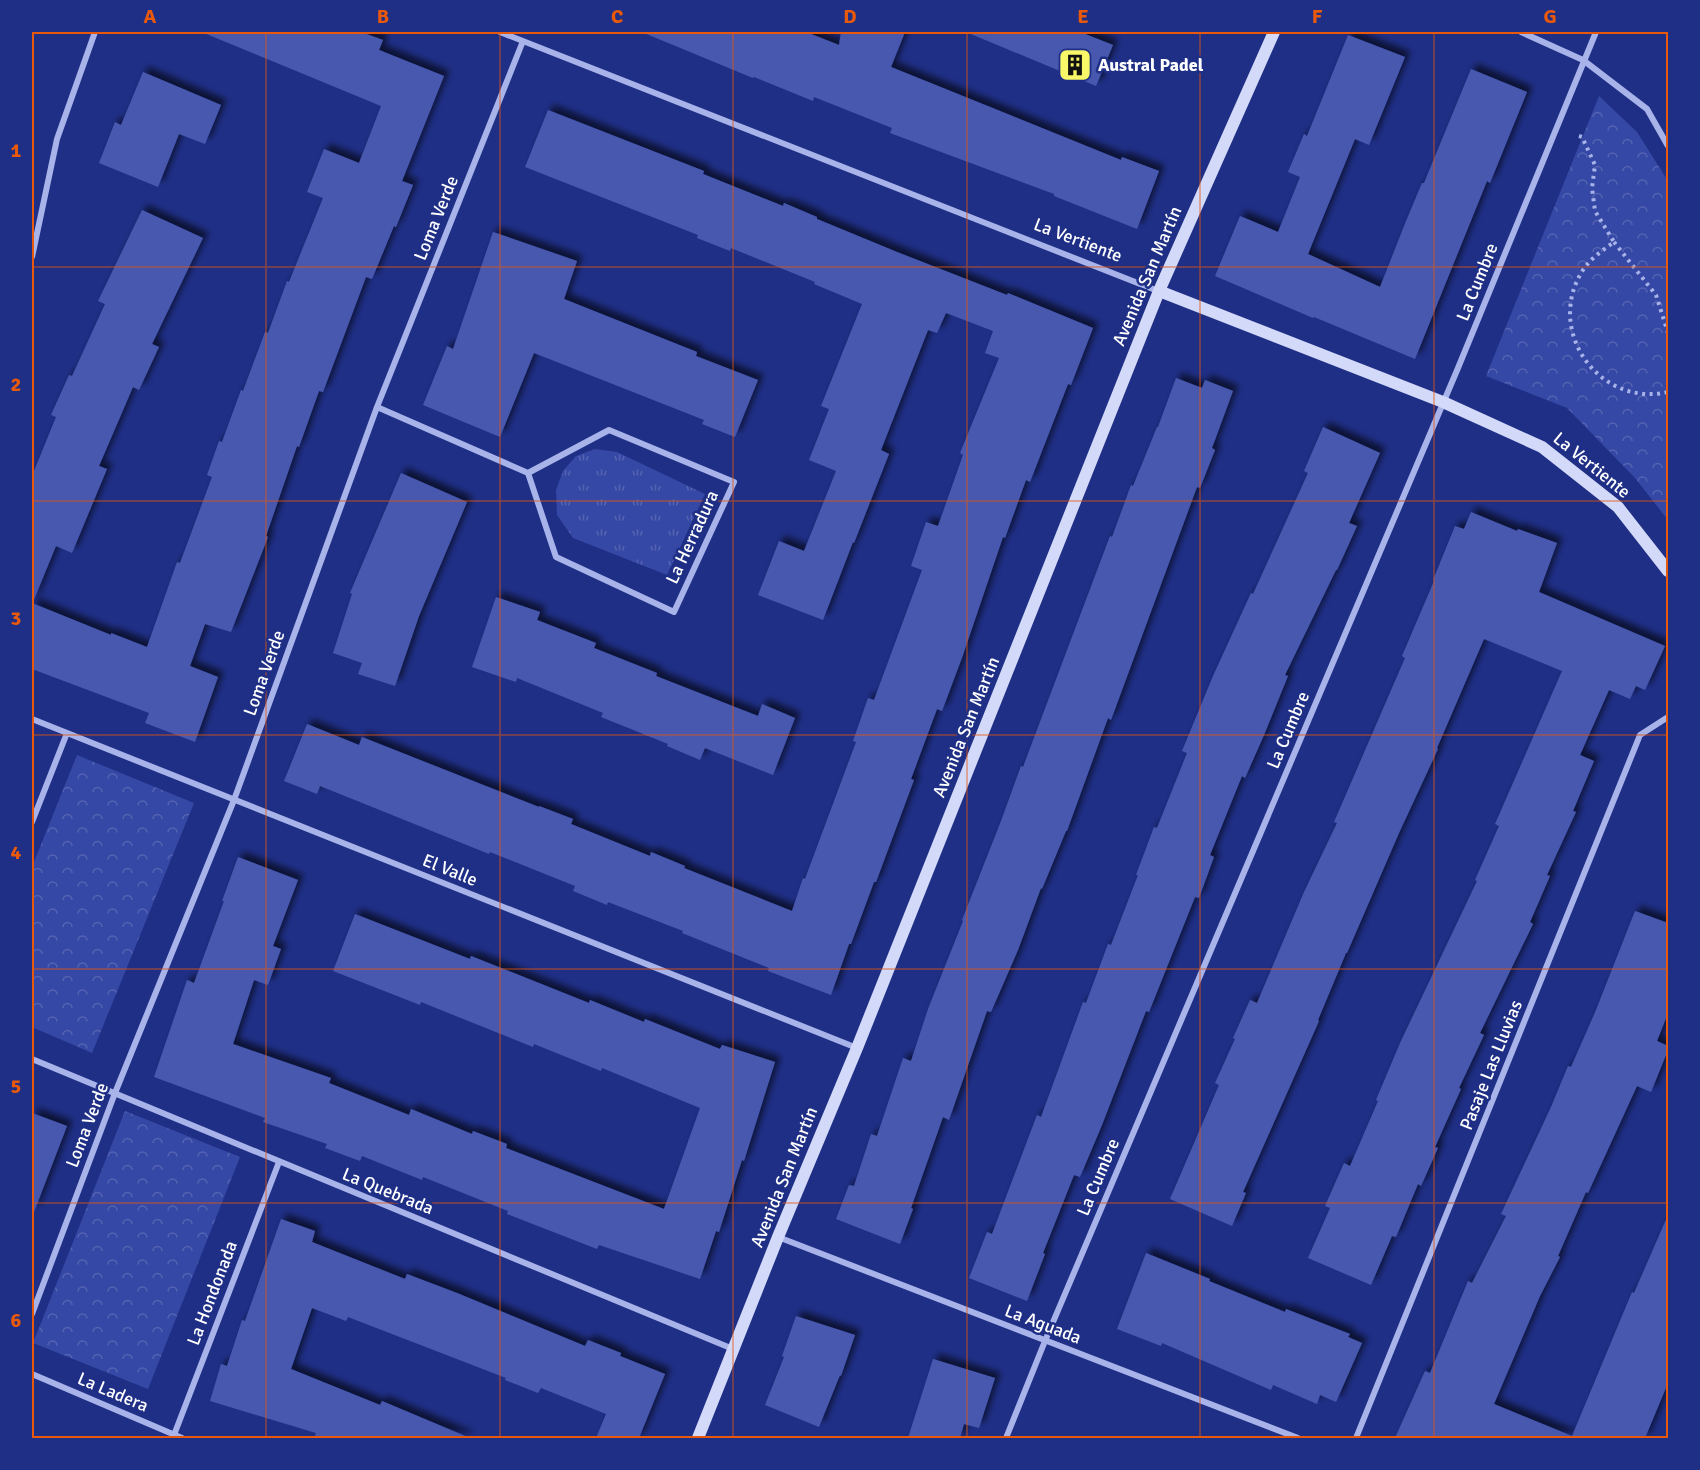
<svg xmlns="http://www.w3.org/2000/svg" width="1700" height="1470" font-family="Signika,sans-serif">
  <defs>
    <pattern id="grass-tufts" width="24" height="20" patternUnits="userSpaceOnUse" patternTransform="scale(1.5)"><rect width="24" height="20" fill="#3648a5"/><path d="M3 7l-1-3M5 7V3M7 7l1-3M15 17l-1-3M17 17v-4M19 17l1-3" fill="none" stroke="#5463b2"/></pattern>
    <pattern id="park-crowns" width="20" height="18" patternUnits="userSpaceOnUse" patternTransform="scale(1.5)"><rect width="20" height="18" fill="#3648a5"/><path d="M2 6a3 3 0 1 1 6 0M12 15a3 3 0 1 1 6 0" fill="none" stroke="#5463b2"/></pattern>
    <filter id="shadow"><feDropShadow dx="5.5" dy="-5.5" stdDeviation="3" flood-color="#0009"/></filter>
  </defs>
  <rect width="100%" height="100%" fill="#1f2f86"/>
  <path fill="url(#grass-tufts)" d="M595,449L617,452L705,494L667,575L573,538L557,515L556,490L563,471L576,456Z"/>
  <path fill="url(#park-crowns)" d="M1599,96L1637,132L1668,181V520L1635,478L1567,408L1486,376Z
    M77,755L194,803L92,1053L32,1027V867Z
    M125,1111L240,1157L148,1389L33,1343Z"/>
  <path fill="#4759ae" filter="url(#shadow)" d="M205,32H361L383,40L379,50L444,76L402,181L413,185L396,227L394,226L372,279L366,277L323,392L319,391L299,447L297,446L266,536L268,537L231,632L205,624L190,666L218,677L195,742L145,723L149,713L32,669V603L111,635V633L147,647L177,562L180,563L212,477L207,475L219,441L222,442L241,390L243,391L265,332L268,333L287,281L289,282L323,198L307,192L324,149L359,163L381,106L204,33Z
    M644,32H806L839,45L841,32H905L891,67L1121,160L1122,157L1159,171L1137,229L1054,196V194L890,133L892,128L814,97L813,101L754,77L753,78L644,33Z
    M966,32H1080L1113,45L1096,86Z
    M1348,35L1405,57L1369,145L1355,139L1308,254L1380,287L1406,221L1422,183H1424L1471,69L1527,92L1490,183L1487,181L1415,359L1314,317L1313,318L1215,276L1240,216L1278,232L1300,177L1288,172L1304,134L1307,136Z
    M143,72L221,105L205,144L179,134L158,187L99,163L115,122L121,125Z
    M548,110L704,171L703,174L783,206L784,203L817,217V219L897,252L1007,295L1008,293L1093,328L1071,385L1068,384L1030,482L1026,480L1005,538L1003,537L963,655L942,711L937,709L911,779L914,780L876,882H874L851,944H849L831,995L768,971L769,968L682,933L683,931L608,902L607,905L573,891L575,886L490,852L489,854L320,786L317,794L284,781L307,724L359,745L362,737L539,807V806L573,819L571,824L650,856L651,852L685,866L684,868L792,911L803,878L805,879L856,742L853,741L868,698L874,700L922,570L911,566L926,522L938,526L963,455L960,453L999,358L985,353L993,331L946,313L937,333L928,330L881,450L889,454L854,543L853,542L823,620L758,595L779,541L804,551L836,471L809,460L829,409L821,406L862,304L814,284L815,282L731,248L730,251L697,238L698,235L525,167Z
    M142,210L203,238L152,344L159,347L139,390L133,387L99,466L107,469L72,553L56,546L33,602H32V476L56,417L51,415L69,375L72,376L105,304L98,301Z
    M493,232L577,261L564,299L697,352L696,356L758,380L735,437L702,424L704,420L534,353L500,437L423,405L447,346L453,349Z
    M1176,378L1202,388L1205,380L1233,391L1212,448L1215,450L1200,488L1197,487L1111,720L1108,718L1067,831H1066L1042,889L1041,888L1018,950L991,1012L987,1011L949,1120L943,1117L911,1208L913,1209L900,1244L836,1219L849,1185L854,1186L871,1134L877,1136L903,1058L911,1061L928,1009L963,921L962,920L1001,821L1021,766L1023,767L1110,536L1112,537L1131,485L1133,486L1157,427H1158Z
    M1323,427L1380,453L1349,523L1357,526L1337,570H1336L1285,675L1288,676L1264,735L1245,778L1242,776L1210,855L1214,857L1199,898L1195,897L1149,1012L1146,1011L1102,1125L1080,1177L1074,1175L1043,1253L1045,1254L1027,1301L969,1278L987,1232L992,1234L1037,1115L1041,1117L1083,1002L1086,1003L1108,944L1111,945L1138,875H1136L1154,827L1157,828L1187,753L1182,751L1213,676L1251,593L1253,594L1308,473L1304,471Z
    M401,473L467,502L419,616L395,686L358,674L362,663L333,653L352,594L350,593Z
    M1471,512L1517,531L1518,529L1557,543L1539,592L1665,646L1645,690L1636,686L1630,699L1609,690L1580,755L1594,761L1573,811L1576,812L1547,875L1550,876L1530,922L1533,924L1480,1033L1484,1035L1459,1088L1461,1089L1435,1147L1438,1148L1421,1186L1418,1184L1396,1237L1392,1236L1371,1285L1308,1258L1330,1208L1325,1206L1344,1163L1350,1166L1378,1101L1376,1100L1400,1043L1477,881L1475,880L1499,826L1495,824L1562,671L1484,639L1437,748L1438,749L1399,833L1347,953H1346L1318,1020L1319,1021L1243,1192L1246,1193L1232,1226L1170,1199L1219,1085L1215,1083L1235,1039L1233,1038L1250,1000L1257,1003L1304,892L1337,823L1334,822L1405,658L1402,656L1434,581L1433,580L1455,526L1464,529Z
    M496,597L540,612L537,620L596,643L594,648L657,673L656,676L758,716L762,704L795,718L773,775L705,748L700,760L667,746L668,744L601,717L603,713L517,678L516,682L472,667Z
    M238,857L298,880L273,946L281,949L268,985L254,980L233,1044L331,1078L329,1083L409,1115L411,1109L472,1134L473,1131L507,1144L506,1148L664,1209L700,1108L602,1068L601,1071L534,1044L533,1047L421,1002L420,1005L333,971L355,914L470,959L471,956L589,1003L590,1000L644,1022L645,1019L720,1049L722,1045L775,1062L744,1161L742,1160L719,1232L716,1231L700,1279L599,1245L597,1249L507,1214L508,1211L423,1177L422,1180L362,1156L360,1161L325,1148L327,1144L263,1122L265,1118L154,1077L187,980L194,983L224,901H222Z
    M1635,911L1668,923V1013L1657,1041L1668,1046V1050L1651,1092L1637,1086L1588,1193L1586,1192L1558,1256L1560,1257L1540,1296L1494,1404L1572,1436L1632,1292L1634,1293L1668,1215V1383L1645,1438H1395L1425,1371L1430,1373L1468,1281L1472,1283L1506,1216L1501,1214L1551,1107L1568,1066L1571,1067L1596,1010Z
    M32,1113L67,1126L34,1212L32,1211Z
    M281,1219L315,1231L312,1242L405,1279L407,1274L457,1293L585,1346L588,1340L621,1353L620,1356L665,1374L639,1438H596L606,1414L541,1388L538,1393L505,1380L506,1378L348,1317L346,1321L312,1308L291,1369L380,1405L382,1401L470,1438H314L316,1433L210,1401L221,1364L227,1366L242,1320L245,1321Z
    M1146,1253L1210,1279L1209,1281L1285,1312L1286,1309L1350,1334L1348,1337L1362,1343L1336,1402L1320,1395L1317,1404L1273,1385L1271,1390L1162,1343L1161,1346L1117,1329Z
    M796,1316L855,1335L841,1376L840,1375L819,1427L765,1405L784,1357L782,1356Z
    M933,1359L995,1378L979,1428L964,1424L960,1438H908Z"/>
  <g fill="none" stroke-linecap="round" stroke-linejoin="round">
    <path stroke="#a8b3ea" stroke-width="4" stroke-dasharray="3 4.5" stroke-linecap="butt" d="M1579,136L1582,137L1595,165L1592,188L1595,211L1614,242C1603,250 1591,258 1583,270C1544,330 1599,408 1668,392
      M1614,242L1656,295L1668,333"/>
    <path stroke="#a8b3ea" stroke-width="6" d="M500,32L1158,291
      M1521,32L1583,60L1647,109L1668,146
      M32,257L57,139L95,32
      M377,407L528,473L556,557L674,612L734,482L609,430L528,473
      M32,719L857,1048
      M32,822L67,733
      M32,1059L733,1349
      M778,1237L1298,1438
      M32,1314L115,1093L234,800L377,407L523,41
      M32,1374L182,1438
      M174,1435L279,1162
      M1006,1438L1045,1341L1458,368L1596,32
      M1356,1438L1640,735L1668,717"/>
    <path stroke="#d3d9f8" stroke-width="12" d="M1159,291L1443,402L1542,447L1618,507L1668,571
      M698,1438L778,1237L857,1048L1159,291L1274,32"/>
  </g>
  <path fill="none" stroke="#e8590c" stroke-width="1.5" stroke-opacity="0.55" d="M266,32V1438M500,32V1438M733,32V1438M967,32V1438M1200,32V1438M1434,32V1438M32,267H1668M32,501H1668M32,735H1668M32,969H1668M32,1203H1668"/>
  <defs>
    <g id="building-square" transform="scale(1.725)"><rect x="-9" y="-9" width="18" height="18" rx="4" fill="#f8f767" stroke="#1f2f86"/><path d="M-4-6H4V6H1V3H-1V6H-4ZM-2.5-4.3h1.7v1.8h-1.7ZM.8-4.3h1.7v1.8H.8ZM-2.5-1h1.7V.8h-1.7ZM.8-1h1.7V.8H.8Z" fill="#111"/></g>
  </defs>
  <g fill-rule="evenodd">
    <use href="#building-square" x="1075" y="65"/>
  </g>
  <g text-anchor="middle" stroke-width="5" stroke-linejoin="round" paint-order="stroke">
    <g font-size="18" font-weight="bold" fill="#fff" stroke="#1f2f86" text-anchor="start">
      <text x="1098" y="71">Austral Padel</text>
    </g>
    <g font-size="18" fill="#fff" stroke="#1f2f86">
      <text transform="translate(436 218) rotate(-68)" y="6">Loma Verde</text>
      <text transform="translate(1078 240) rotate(21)" y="6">La Vertiente</text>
      <text transform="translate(1147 276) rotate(-67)" y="6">Avenida San Martín</text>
      <text transform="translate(1477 282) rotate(-68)" y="6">La Cumbre</text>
      <text transform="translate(1592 465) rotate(39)" y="6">La Vertiente</text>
      <text transform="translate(692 537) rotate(-65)" y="6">La Herradura</text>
      <text transform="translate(264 673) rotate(-70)" y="6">Loma Verde</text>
      <text transform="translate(966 727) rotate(-68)" y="6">Avenida San Martín</text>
      <text transform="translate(1288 730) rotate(-67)" y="6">La Cumbre</text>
      <text transform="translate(450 870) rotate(22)" y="6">El Valle</text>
      <text transform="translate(1491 1065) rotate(-68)" y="6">Pasaje Las Lluvias</text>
      <text transform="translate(87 1125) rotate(-69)" y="6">Loma Verde</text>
      <text transform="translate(784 1177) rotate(-68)" y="6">Avenida San Martín</text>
      <text transform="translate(1098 1177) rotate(-67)" y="6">La Cumbre</text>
      <text transform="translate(388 1191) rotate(22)" y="6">La Quebrada</text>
      <text transform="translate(212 1293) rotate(-69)" y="6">La Hondonada</text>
      <text transform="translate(1043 1324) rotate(21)" y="6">La Aguada</text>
      <text transform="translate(113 1392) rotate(23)" y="6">La Ladera</text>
    </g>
  </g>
  <rect width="1700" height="1470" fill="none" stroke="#1f2f86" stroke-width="66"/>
  <rect x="33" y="33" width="1634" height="1404" fill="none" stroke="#e8590c" stroke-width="2"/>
  <g font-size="20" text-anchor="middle" font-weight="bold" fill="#e8590c">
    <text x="150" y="23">A</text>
    <text x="383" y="23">B</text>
    <text x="617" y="23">C</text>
    <text x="850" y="23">D</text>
    <text x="1083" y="23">E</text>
    <text x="1317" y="23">F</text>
    <text x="1550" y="23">G</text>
    <text x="16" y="157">1</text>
    <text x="16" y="391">2</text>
    <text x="16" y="625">3</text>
    <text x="16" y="859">4</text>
    <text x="16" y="1093">5</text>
    <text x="16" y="1327">6</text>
  </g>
</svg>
